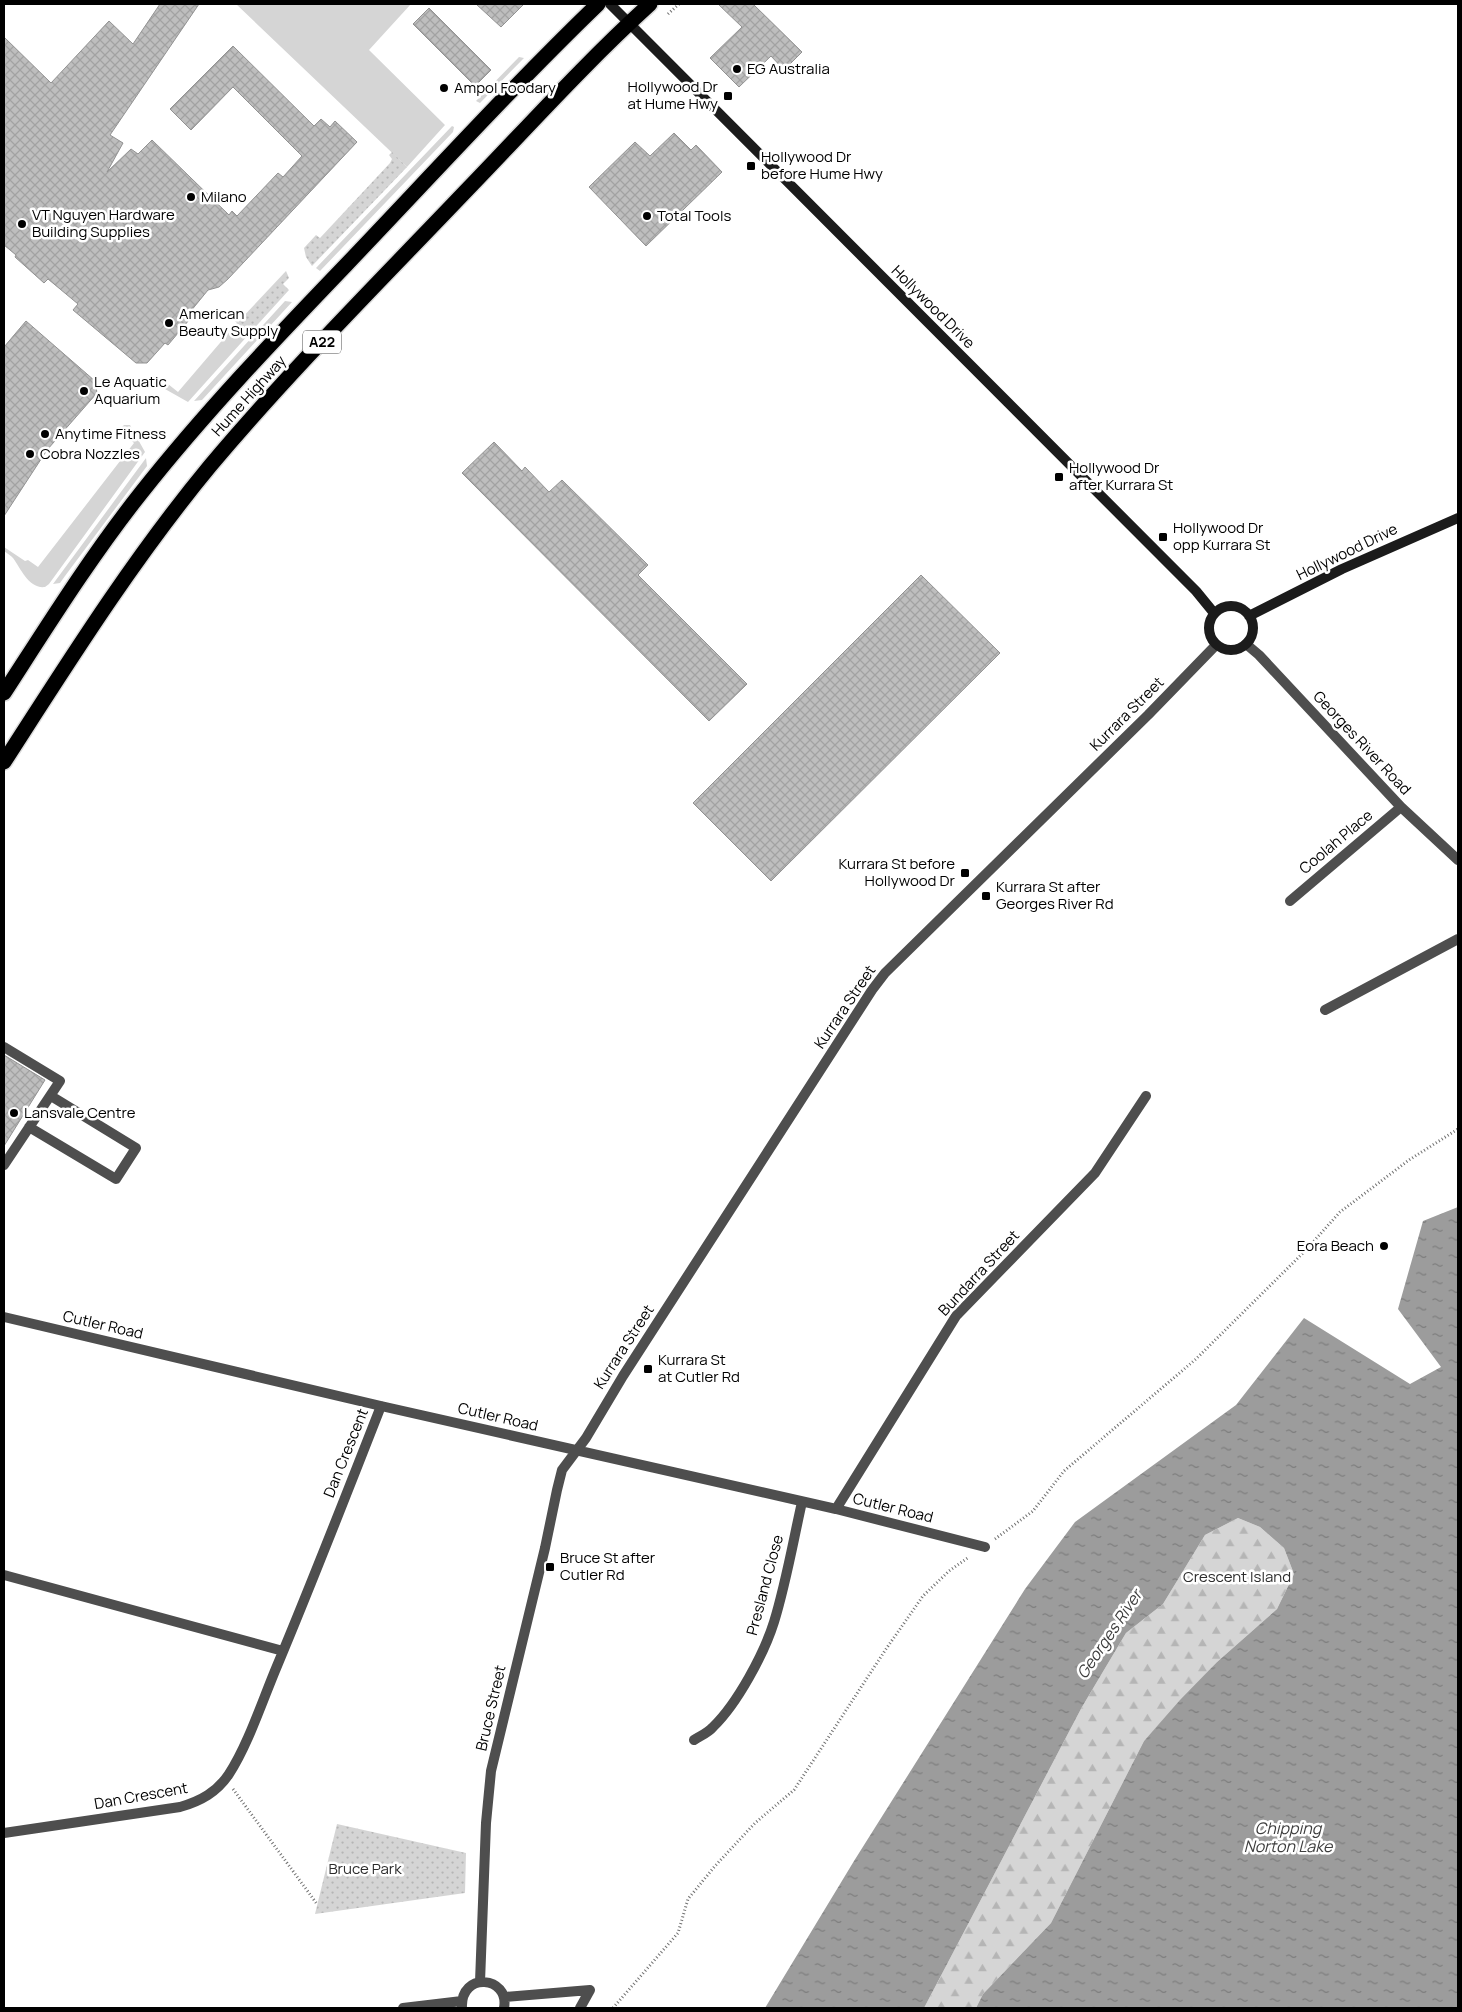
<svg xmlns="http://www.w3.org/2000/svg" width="1462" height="2012" font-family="Manrope,sans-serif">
  <defs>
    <pattern id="forest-firs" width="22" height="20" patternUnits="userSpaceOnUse" patternTransform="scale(1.25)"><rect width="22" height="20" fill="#d5d5d5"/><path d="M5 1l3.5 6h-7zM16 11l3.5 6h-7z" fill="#b5b5b5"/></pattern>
    <pattern id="park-dots" width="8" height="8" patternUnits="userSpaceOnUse" patternTransform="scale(1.25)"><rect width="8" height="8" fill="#d5d5d5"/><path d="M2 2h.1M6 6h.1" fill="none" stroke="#b5b5b5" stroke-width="1.8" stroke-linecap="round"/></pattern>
    <pattern id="water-ripples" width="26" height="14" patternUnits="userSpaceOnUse" patternTransform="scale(1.25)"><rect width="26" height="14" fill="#9c9c9c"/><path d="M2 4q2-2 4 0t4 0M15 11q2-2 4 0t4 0" fill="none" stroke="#7d7d7d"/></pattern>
    <pattern id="building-cross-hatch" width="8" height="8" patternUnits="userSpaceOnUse" patternTransform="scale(1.25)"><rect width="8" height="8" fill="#bebebe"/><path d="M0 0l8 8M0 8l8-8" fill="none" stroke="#a2a2a2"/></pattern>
  </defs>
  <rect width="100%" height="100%" fill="#fff"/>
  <path fill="#d5d5d5" d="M236,4H411L369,50L445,125L407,167Z
    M519,57L524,58L480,103L476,101Z
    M452,126L454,127L453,132L320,271L316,268Z
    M285,301L292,302L202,400L194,401Z
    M227,311L250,333L188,402L165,389L168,384L178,392L237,323L227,314Z
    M124,425H130L145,452L49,584L45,587C29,589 21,569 13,558C11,556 7,553 4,551V547L25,561L28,560L38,567L134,443L122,431V427Z
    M146,458L147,466L65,576L60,583L53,584Z"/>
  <path fill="url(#forest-firs)" d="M1238,1518L1260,1527L1284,1548L1294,1574L1277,1609L1217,1662L1144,1741L1051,1923L983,1994L976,2008H924L1082,1707L1126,1633L1163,1604L1205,1535Z"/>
  <path fill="url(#park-dots)" d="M392,152L407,167L312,266L306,257L304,248L316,235L320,238L390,163L392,159L389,155Z
    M286,271L289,278L283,284L289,290L250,333L238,322Z
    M337,1824L466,1853L465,1893L315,1914Z"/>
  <path fill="url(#water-ripples)" d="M1458,1207V2008H976L983,1994L1051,1923L1144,1741L1180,1700L1217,1662L1277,1609L1294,1574L1284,1548L1260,1527L1238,1518L1205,1535L1163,1604L1126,1633L1082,1707L924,2008H765L854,1861L1025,1589L1075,1522L1236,1405L1304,1318L1410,1384L1441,1367L1398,1309L1423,1221Z"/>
  <path fill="url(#building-cross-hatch)" stroke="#929292" d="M160,4H199L110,135L123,143L107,172L131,149L138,154L152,140L229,215L232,211L237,216L278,173L283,177L302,156L233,87L191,130L170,109L233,46L314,126L321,119L330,127L335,121L357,142L228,279L219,287L208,290L186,317L189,320L168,345L165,343L147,363H136L73,310L78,304L48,279L44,283L15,257L16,255L4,245V37L51,83L109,21L133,44Z
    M476,4H524L501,27Z
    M718,4H753L802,52L784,70L771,56L739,87L710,58L742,27Z
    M429,8L491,70L475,86L413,24Z
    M674,133L691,150L696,145L722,172L646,246L589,187L635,142L650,156Z
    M26,321L95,381L97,393L47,450L4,516V347Z
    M494,442L522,471L525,467L549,492L562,480L648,565L638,575L747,684L709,721L462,473Z
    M921,575L1000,653L771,881L693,803Z
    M4,1055L45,1080L4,1146Z"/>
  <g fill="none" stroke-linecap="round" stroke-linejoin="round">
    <g stroke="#dbdbdb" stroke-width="18">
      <path id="highway" d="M4,693C48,625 91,556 141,493C205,412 275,339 346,265C430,177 511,88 598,4
        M4,762C69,661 133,559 210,466C290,371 378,283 463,194C525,130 584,64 650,4"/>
    </g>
    <path stroke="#707070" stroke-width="3" stroke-dasharray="1 2.5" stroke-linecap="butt" d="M668,14L679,4
      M995,1539L1033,1511L1064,1471L1196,1359L1305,1251L1340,1212L1409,1160L1458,1129
      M233,1789L317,1904
      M613,2008L678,1933L688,1899L715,1866L755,1823L794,1790L886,1649L923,1596L949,1571L969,1557"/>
    <path stroke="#4e4e4e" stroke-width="10" d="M1325,1010L1458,939
      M4,1047L60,1081L4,1165
      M29,1127L116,1179L136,1148L51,1096"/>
    <path stroke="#4e4e4e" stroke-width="10" d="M1246,644L1259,655L1401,807L1458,860
      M1290,901L1401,807
      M4,1317L381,1406L836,1509L985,1547
      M836,1509L956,1316L1095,1173L1146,1096
      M4,1575L283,1651
      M694,1740C700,1736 708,1733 713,1727C737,1704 764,1654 774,1622C786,1583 793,1542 802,1502
      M4,1833L180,1807C201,1801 217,1792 229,1774C248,1745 263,1699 277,1666C313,1580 347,1493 381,1406
      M480,1982L486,1823L491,1771L545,1548L557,1490L562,1470L586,1438L623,1376L872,990L885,973L1148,715L1216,645
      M504,1997L590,1990L580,2008
      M403,2008L462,2001
      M462,2008C460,1971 510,1976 504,2008"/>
    <path stroke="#1b1b1b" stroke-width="10" d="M610,4L1196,591L1214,613
      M1209 628a22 22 0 1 1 44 0a22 22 0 1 1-44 0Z
      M1249,616L1342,569L1458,518"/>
    <use href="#highway" stroke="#000" stroke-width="15"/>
  </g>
  <g fill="#000" stroke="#fff" stroke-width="2">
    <circle cx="737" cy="69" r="5"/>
    <circle cx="444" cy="88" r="5"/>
    <rect x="723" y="91" width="10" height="10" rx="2.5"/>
    <rect x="746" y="161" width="10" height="10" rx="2.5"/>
    <circle cx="191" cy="197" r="5"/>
    <circle cx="647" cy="216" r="5"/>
    <circle cx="22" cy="224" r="5"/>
    <circle cx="169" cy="323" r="5"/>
    <circle cx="84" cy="391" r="5"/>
    <circle cx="45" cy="434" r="5"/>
    <circle cx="30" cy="454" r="5"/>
    <rect x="1054" y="472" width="10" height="10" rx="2.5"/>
    <rect x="1158" y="532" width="10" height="10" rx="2.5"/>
    <rect x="960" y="868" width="10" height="10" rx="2.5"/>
    <rect x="981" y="891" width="10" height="10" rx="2.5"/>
    <circle cx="14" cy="1113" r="5"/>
    <circle cx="1384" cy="1246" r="5"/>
    <rect x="643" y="1364" width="10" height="10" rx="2.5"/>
    <rect x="545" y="1562" width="10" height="10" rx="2.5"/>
  </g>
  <g text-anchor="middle" stroke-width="5" stroke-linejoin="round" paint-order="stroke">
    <rect fill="#fff" stroke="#4c4c4c" stroke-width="1" x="303" y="330.5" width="38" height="23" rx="4"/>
    <g font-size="14" font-weight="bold" fill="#000">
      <text x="322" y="347">A22</text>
    </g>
    <g font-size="15" fill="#000" stroke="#fff" text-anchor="start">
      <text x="747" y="74">EG Australia</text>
      <text x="718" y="92" text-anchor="end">Hollywood Dr<tspan x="718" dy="17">at Hume Hwy</tspan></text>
      <text x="454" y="93">Ampol Foodary</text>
      <text x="761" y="162">Hollywood Dr<tspan x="761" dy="17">before Hume Hwy</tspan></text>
      <text x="201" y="202">Milano</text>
      <text x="32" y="220">VT Nguyen Hardware<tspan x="32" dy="17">Building Supplies</tspan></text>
      <text x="657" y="221">Total Tools</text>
      <text x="179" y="319">American<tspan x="179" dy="17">Beauty Supply</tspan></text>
      <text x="94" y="387">Le Aquatic<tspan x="94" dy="17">Aquarium</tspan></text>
      <text x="55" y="439">Anytime Fitness</text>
      <text x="40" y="459">Cobra Nozzles</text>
      <text x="1069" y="473">Hollywood Dr<tspan x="1069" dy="17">after Kurrara St</tspan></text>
      <text x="1173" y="533">Hollywood Dr<tspan x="1173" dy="17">opp Kurrara St</tspan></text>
      <text x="955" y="869" text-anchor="end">Kurrara St before<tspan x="955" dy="17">Hollywood Dr</tspan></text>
      <text x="996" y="892">Kurrara St after<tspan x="996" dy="17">Georges River Rd</tspan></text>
      <text x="24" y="1118">Lansvale Centre</text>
      <text x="1374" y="1251" text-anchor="end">Eora Beach</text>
      <text x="658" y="1365">Kurrara St<tspan x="658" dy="17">at Cutler Rd</tspan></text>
      <text x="560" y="1563">Bruce St after<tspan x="560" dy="17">Cutler Rd</tspan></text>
    </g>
    <g font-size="15" fill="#000" stroke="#fff">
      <text transform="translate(933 307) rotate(45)" y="5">Hollywood Drive</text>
      <text transform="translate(249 396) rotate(-48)" y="5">Hume Highway</text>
      <text transform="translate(1347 552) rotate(-26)" y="5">Hollywood Drive</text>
      <text transform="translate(1127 714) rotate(-45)" y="5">Kurrara Street</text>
      <text transform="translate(1362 743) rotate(47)" y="5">Georges River Road</text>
      <text transform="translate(1336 842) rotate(-40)" y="5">Coolah Place</text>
      <text transform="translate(845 1007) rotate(-56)" y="5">Kurrara Street</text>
      <text transform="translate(979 1273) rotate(-47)" y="5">Bundarra Street</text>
      <text transform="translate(103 1325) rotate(13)" y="5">Cutler Road</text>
      <text transform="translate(624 1347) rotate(-57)" y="5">Kurrara Street</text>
      <text transform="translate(498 1417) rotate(13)" y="5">Cutler Road</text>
      <text transform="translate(346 1453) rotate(-68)" y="5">Dan Crescent</text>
      <text transform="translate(893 1508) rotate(14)" y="5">Cutler Road</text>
      <text transform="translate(765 1585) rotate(-75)" y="5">Presland Close</text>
      <text transform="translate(491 1708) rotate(-77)" y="5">Bruce Street</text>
      <text transform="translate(141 1796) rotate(-10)" y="5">Dan Crescent</text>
    </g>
    <g font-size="15" fill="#2c2c2c" stroke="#fff">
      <text x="1237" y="1582">Crescent Island</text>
      <text x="365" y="1874">Bruce Park</text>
    </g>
    <g font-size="16" font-style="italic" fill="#3d3d3d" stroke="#fff">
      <text transform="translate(1109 1634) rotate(-56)" y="6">Georges River</text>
      <text x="1288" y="1834">Chipping<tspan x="1288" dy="18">Norton Lake</tspan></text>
    </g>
  </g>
  <rect width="1462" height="2012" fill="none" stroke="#000000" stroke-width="10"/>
</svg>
